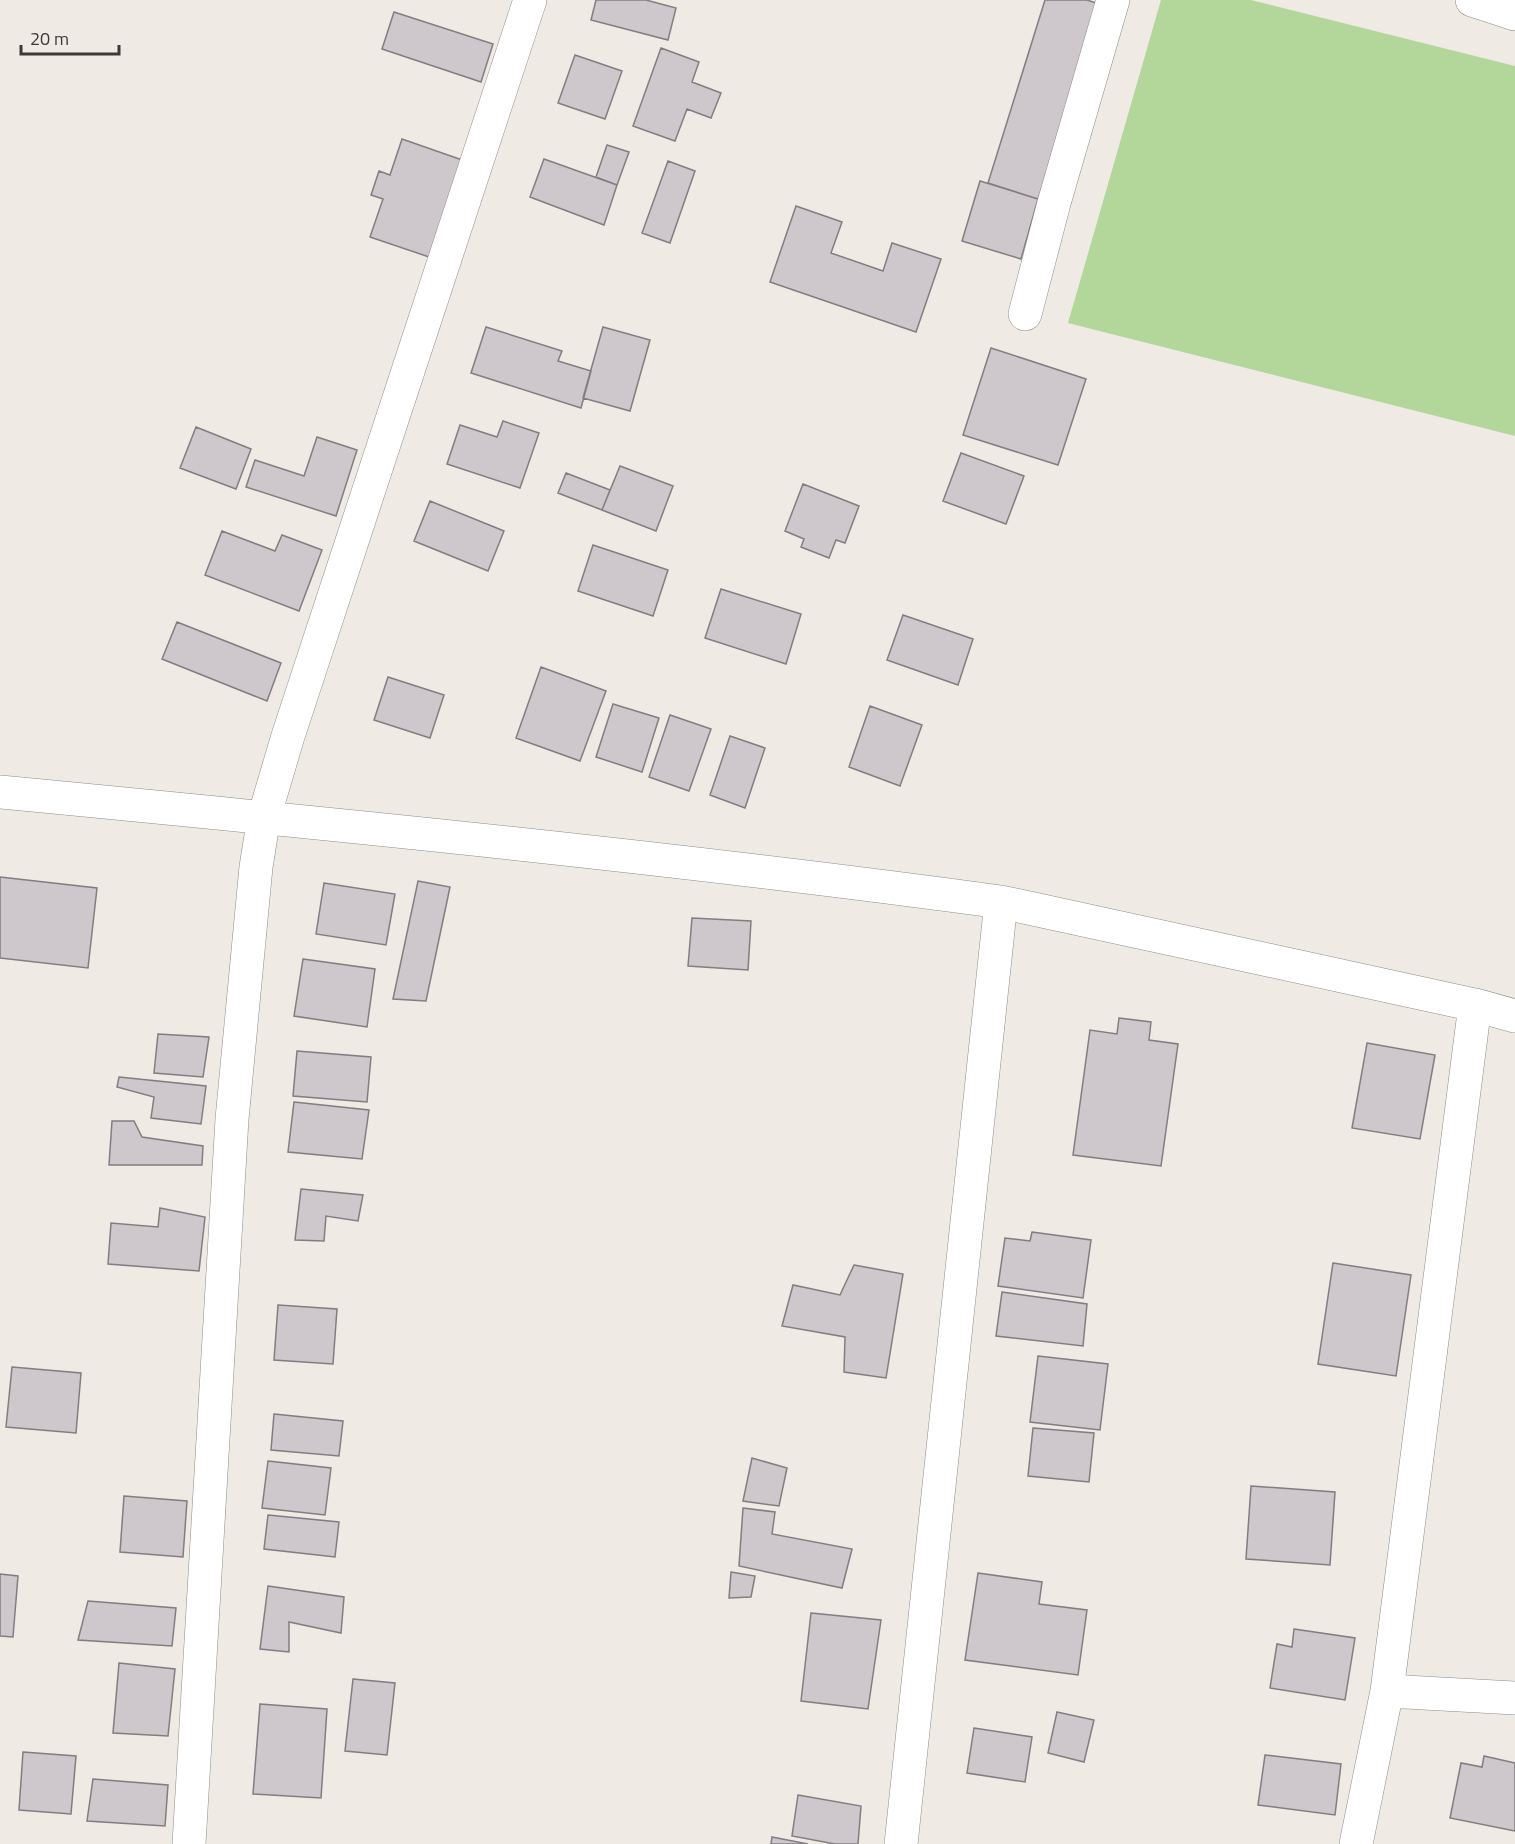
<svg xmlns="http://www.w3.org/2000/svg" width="1515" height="1844" font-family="'Titillium Web',sans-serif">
  <rect width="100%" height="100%" fill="#efeae4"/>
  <path fill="#b3d69a" d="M1161,0H1251L1515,66V436L1068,323Z"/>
  <path fill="#cec7cc" stroke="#837d81" stroke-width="1.5" d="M596,0H646L676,8L668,40L591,20Z
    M1045,0H1087L1108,7L1038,199L988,183Z
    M394,12L493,44L481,82L382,49Z
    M661,48L699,62L692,82L721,93L711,118L687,109L675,141L633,126Z
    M575,55L622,71L605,119L558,103Z
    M402,139L468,162L435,259L370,237L383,199L371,195L379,171L390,175Z
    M607,145L629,152L617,185L596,177Z
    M544,159L617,185L604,225L530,197Z
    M668,161L695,171L670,243L642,233Z
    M980,181L1038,199L1021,259L962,241Z
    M796,206L842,222L831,253L883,271L892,243L941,259L916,332L770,282Z
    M486,327L562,351L558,361L591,371L581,408L471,373Z
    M603,327L650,340L630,411L583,398Z
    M991,348L1086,379L1058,465L963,435Z
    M503,421L539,433L520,488L447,464L460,425L497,437Z
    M196,427L251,449L236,489L180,468Z
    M317,437L357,450L336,516L246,487L255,460L304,476Z
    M961,453L1024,476L1006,524L943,501Z
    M620,466L673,486L656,531L602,510Z
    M566,473L610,490L602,510L558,493Z
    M803,484L859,506L845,543L836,540L829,558L801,547L804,539L785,531Z
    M430,501L504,531L488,571L414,541Z
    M222,531L275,551L282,535L322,550L299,611L205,575Z
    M593,545L668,570L653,616L578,591Z
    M721,589L801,614L786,664L705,638Z
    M903,615L973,639L958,685L887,660Z
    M177,622L281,663L267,701L162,659Z
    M541,667L606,691L580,761L516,738Z
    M388,677L444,695L430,738L374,720Z
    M613,704L659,718L642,772L596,757Z
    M870,706L922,725L900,786L849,767Z
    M670,715L711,729L689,791L649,777Z
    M730,736L765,748L745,808L710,795Z
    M0,877L97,888L88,968L0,958Z
    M418,881L450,887L426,1001L393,999Z
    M324,883L395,894L386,945L316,934Z
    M692,918L751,921L748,970L688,966Z
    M303,959L375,969L367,1027L294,1016Z
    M1119,1018L1151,1022L1149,1040L1178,1044L1161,1166L1073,1155L1090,1030L1117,1034Z
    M158,1034L209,1037L203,1077L154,1073Z
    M1367,1043L1435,1055L1420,1139L1352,1128Z
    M297,1051L371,1057L367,1102L293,1096Z
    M119,1077L206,1086L201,1124L151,1118L154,1097L117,1087Z
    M294,1102L369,1110L362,1159L288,1152Z
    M112,1121H134L142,1137L203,1146L202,1165H109Z
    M301,1189L363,1195L358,1221L326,1216L324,1241L295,1240Z
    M160,1208L205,1217L199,1271L108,1264L111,1223L158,1227Z
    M1032,1232L1091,1240L1083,1298L998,1286L1005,1238L1030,1241Z
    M1333,1263L1411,1275L1396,1376L1318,1364Z
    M854,1265L903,1274L886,1378L844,1372L845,1337L782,1326L793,1285L840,1295Z
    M1002,1292L1087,1304L1083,1346L996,1336Z
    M278,1305L337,1309L333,1364L274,1360Z
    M1038,1356L1108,1364L1100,1430L1030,1422Z
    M12,1367L81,1373L76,1433L6,1427Z
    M274,1414L343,1421L339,1456L271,1450Z
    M1033,1428L1094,1433L1089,1482L1028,1476Z
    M752,1458L787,1468L779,1506L743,1501Z
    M268,1461L331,1468L325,1515L262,1508Z
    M1251,1486L1335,1492L1330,1565L1246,1559Z
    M124,1496L187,1501L183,1557L120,1552Z
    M743,1508L775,1512L772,1534L852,1549L842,1588L739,1566Z
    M268,1515L339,1522L335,1557L264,1549Z
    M731,1572L755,1576L751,1597L729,1598Z
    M978,1573L1042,1582L1039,1604L1087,1610L1078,1675L965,1660Z
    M0,1574L18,1576L13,1637L0,1636Z
    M268,1586L344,1597L341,1633L289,1622V1652L260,1649Z
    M88,1601L176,1608L172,1646L78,1640Z
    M811,1613L881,1620L868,1709L801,1701Z
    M1294,1629L1355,1638L1345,1700L1270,1688L1277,1644L1292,1647Z
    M119,1663L175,1669L168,1736L113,1733Z
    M353,1679L395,1683L387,1755L345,1751Z
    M260,1704L327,1709L321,1798L253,1794Z
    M1057,1712L1094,1720L1084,1762L1048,1753Z
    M974,1728L1032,1737L1025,1782L967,1773Z
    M23,1752L76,1756L71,1814L19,1810Z
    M1265,1755L1341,1764L1335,1815L1258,1805Z
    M1484,1756L1515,1763V1831L1450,1818L1461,1763L1482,1767Z
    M93,1779L168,1785L165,1826L87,1821Z
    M798,1795L861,1806L858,1844H835L792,1836Z
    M772,1837L808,1844H771Z"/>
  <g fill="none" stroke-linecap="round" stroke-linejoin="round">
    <g stroke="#918c87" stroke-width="34">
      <path id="street" d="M1472,0L1515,14
        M1025,314L1054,203L1113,0
        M0,792C334,824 668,857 1001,902L901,1844
        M1001,902L1475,1005L1515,1016
        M1387,1691L1515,1698
        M189,1844L232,1119L256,867L264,817L288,736L530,0
        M1356,1844L1387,1691L1475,1005"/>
    </g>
    <use href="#street" stroke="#fff" stroke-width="33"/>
  </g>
  <path d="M21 45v9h98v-9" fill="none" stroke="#3c3a38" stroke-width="3"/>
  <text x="30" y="45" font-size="18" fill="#3c3a38" stroke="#efeae4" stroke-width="4.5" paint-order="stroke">20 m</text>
</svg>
